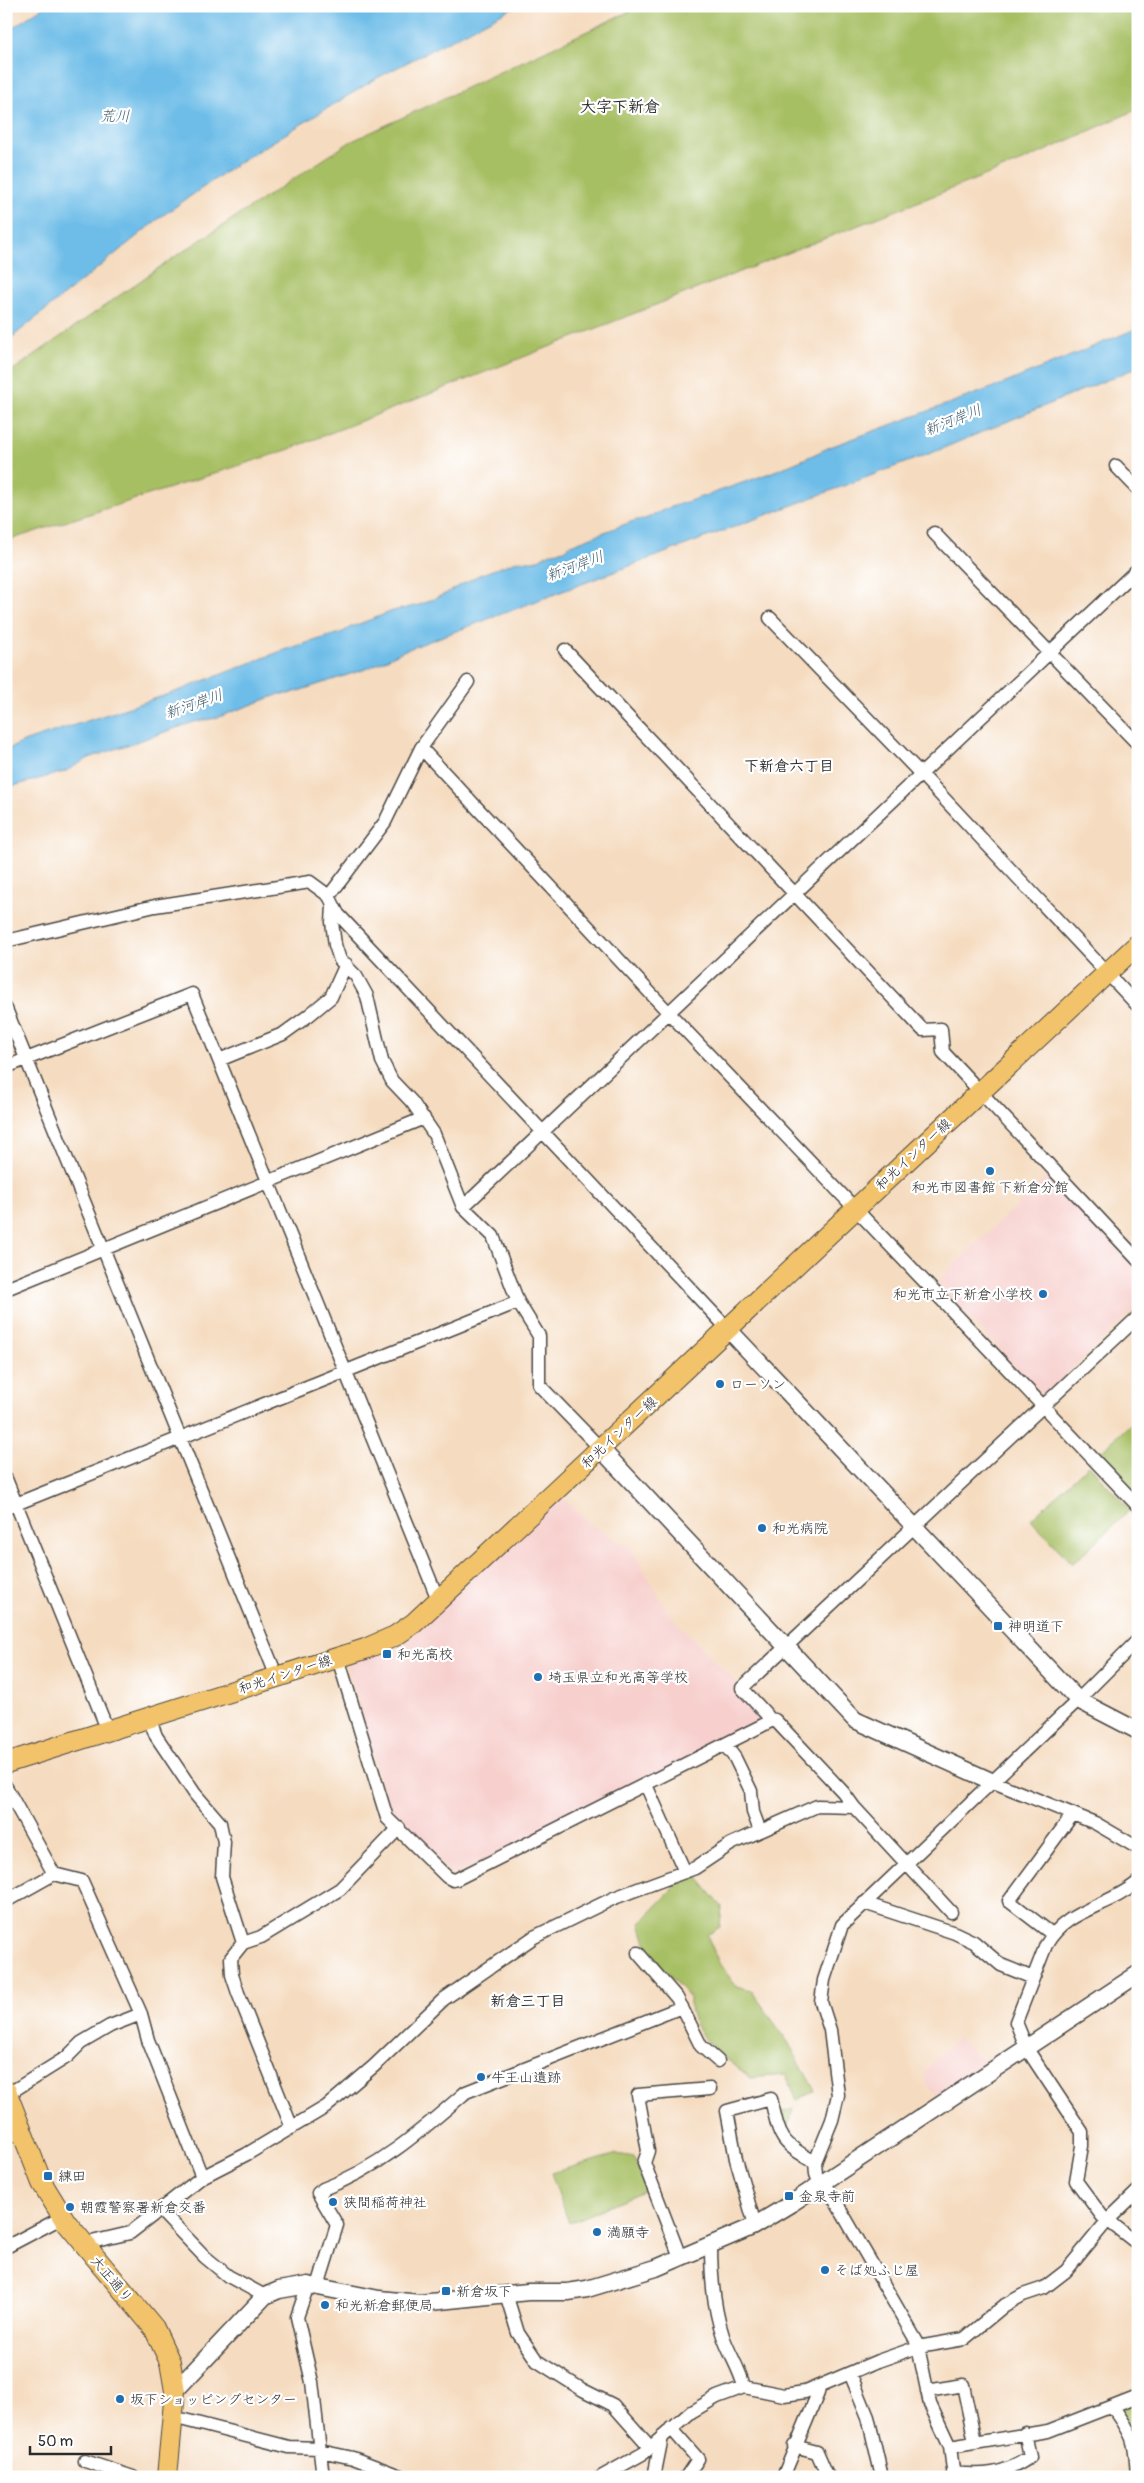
<svg xmlns="http://www.w3.org/2000/svg" width="1144" height="2483" font-family="Pangolin,'Klee One',sans-serif">
  <rect width="100%" height="100%" fill="#fff"/>
  <filter id="ink" filterUnits="userSpaceOnUse"><feTurbulence type="fractalNoise" baseFrequency=".02" numOctaves="2"/><feDisplacementMap in="SourceGraphic" scale="10" xChannelSelector="R" yChannelSelector="G"/><feConvolveMatrix kernelMatrix="1 2 1 2 8 2 1 2 1" color-interpolation-filters="sRGB"/></filter>
  <filter id="wash" filterUnits="userSpaceOnUse"><feTurbulence type="fractalNoise" baseFrequency=".0096" numOctaves="4" result="noise"/><feDisplacementMap in="SourceGraphic" scale="20" xChannelSelector="R" yChannelSelector="G"/><feGaussianBlur stdDeviation="1.12" result="paint"/><feColorMatrix in="noise" values="0 0 0 0 0 0 0 0 0 0 0 0 0 0 0 0 0 1.4 0 .05"/><feComposite in="paint" operator="in"/></filter>
  <g filter="url(#wash)">
    <rect width="100%" height="100%" fill="#f5dbbf"/>
    <path fill="#f7d0ce" d="M1049,1175L1138,1271V1306L1043,1396L936,1282Z
      M562,1496L587,1522L621,1543L629,1545L669,1614L739,1686L762,1717V1723L454,1875L390,1816L346,1662L380,1654L403,1643Z
      M958,2038L989,2066L941,2097L927,2087L924,2073L937,2057Z"/>
    <path fill="#a7bf64" stroke="#697548" d="M641,6H1138V109L1027,159L287,450L6,541V375L167,262L350,142Z
      M1138,1417V1498L1097,1455Z
      M1089,1465L1130,1510L1072,1564L1031,1519Z
      M694,1873L722,1907L720,1927L707,1935L719,1963L736,1986L751,1990L788,2042L815,2091L797,2100L786,2075L751,2078C726,2058 687,2035 690,1998L648,1950L640,1923L685,1877Z
      M793,2109L789,2127L793,2131L787,2139L779,2113Z
      M617,2154L634,2157L646,2190L569,2223L551,2173Z
      M1138,2400V2437L1122,2413V2407Z"/>
    <path fill="#6ebde8" stroke="#4c748a" d="M45,6H516L377,78L238,163L162,216L6,342V32Z
      M1138,328V367L934,452L403,651L369,668L289,694H280L216,718L194,722L89,758L64,772L6,788V750L26,741L178,691L284,650L343,632L351,627L393,611L419,605L445,594L479,575L517,561H534L553,552L565,550L568,546L636,520C647,521 657,512 668,508C722,490 780,472 830,447L1008,382Z"/>
  </g>
  <g filter="url(#ink)">
    <g fill="none" stroke-linecap="round" stroke-linejoin="round">
      <g stroke="#494541" stroke-width="15">
        <path id="minor" d="M1116,466L1138,489
          M934,533L1138,744
          M770,618L921,774L1138,1006
          M565,650L923,1030L941,1029L943,1052L1138,1260
          M421,748L669,1013L1138,1506
          M329,896L385,822L421,748L468,682
          M333,906L332,922L335,945L340,960L356,976L367,996L382,1061L392,1081L412,1102L434,1134L463,1207L493,1236L518,1302L539,1336V1385L601,1449
          M6,941L155,906L310,882L329,896L338,914L728,1329
          M6,1009L277,1677
          M219,1060L283,1034L308,1016L331,997L346,964
          M6,1067L192,994L435,1592L441,1599
          M463,1207L1138,569
          M6,1289L424,1118
          M6,1479L108,1731
          M6,1508L518,1302
          M338,1658L387,1818L447,1877L453,1880L457,1879L769,1722L767,1715L742,1688L1138,1317
          M149,1718L156,1736L195,1794L220,1823L224,1842L222,1877L243,1943
          M770,1719L775,1720L843,1792L854,1807
          M725,1745L735,1758L751,1791L753,1812L760,1831
          M991,1781L1095,1823L1138,1848
          M646,1785L685,1872
          M6,1787L54,1874L82,1881L141,2014L148,2040L202,2177
          M1138,1882C1107,1908 1067,1908 1046,1945L1016,2022L1027,2049L1082,2132V2146L1076,2181L1102,2216L1138,2244
          M6,1901L54,1874
          M864,1903L955,1933L974,1942L1001,1965L1033,1978
          M1052,1934L1009,1901L1073,1814
          M638,1953L677,1998L701,2046L718,2061
          M8,2094L67,2057L81,2043L110,2026L141,2014
          M292,2128L238,1993L232,1975L231,1958L243,1943L261,1937L340,1889L399,1828
          M6,2137L21,2132
          M825,2183L917,2342L930,2404L950,2447L954,2477
          M820,2185L816,2174L815,2162L832,2120L838,2095L830,2030L821,2002L824,1980L842,1925L1078,1700L1138,1640
          M161,2211L205,2257L228,2276L265,2296
          M755,2225L736,2159L727,2111L771,2099C780,2138 779,2142 815,2162
          M83,2244L130,2233L202,2177L247,2154L326,2107L374,2066L444,1999L534,1937L614,1898L695,1868L731,1844L817,1806L854,1807L951,1912
          M711,2244C711,2276 713,2306 723,2336C729,2354 740,2369 744,2387
          M6,2247L63,2217
          M680,2257L644,2163L648,2151L638,2095L710,2089
          M308,2285L297,2317L312,2382L323,2477
          M318,2286L337,2225L318,2193L323,2189C378,2169 422,2130 466,2092L682,2007
          M506,2294L518,2333L537,2361L583,2390L613,2405L651,2448
          M850,2373L868,2417L882,2477
          M927,2391L963,2385L975,2442
          M1113,2407C1134,2437 1135,2439 1137,2477
          M173,2417L289,2447L319,2448
          M671,2428L698,2459L686,2477
          M794,2446L817,2452L828,2477
          M950,2447L1048,2431L1138,2396
          M320,2451L353,2458L403,2477
          M85,2461L133,2477
          M953,2473C983,2476 1004,2475 1030,2457L1025,2433
          M601,2477L644,2453L691,2412L717,2397L744,2387L784,2395L805,2392L878,2361L918,2347L964,2339L1005,2305L1023,2295L1044,2288L1066,2271L1108,2220L1138,2191
          M654,2477L662,2437
          M783,2477L818,2393L819,2386"/>
      </g>
      <g stroke="#494541" stroke-width="19">
        <path id="tertiary" d="M728,1329L1078,1700L1138,1731
          M601,1449L855,1720L991,1781
          M175,2391L265,2296L279,2290L308,2285L379,2299L420,2303L528,2292H568L587,2289L656,2268L752,2227L792,2203L1138,1974"/>
      </g>
      <g stroke="#494541" stroke-width="22">
        <path id="primary" d="M6,1763L365,1649L395,1636L414,1623L1138,944
          M6,2091L42,2183L66,2222L154,2328L170,2362L175,2391L167,2477"/>
      </g>
      <use href="#minor" stroke="#fff" stroke-width="12"/>
      <use href="#tertiary" stroke="#fff" stroke-width="16"/>
      <use href="#primary" stroke="#f2c36a" stroke-width="20"/>
    </g>
  </g>
  <g fill="#1f6fb2" stroke="#fff" stroke-width="2">
    <circle cx="990" cy="1171" r="5"/>
    <circle cx="1043" cy="1294" r="5"/>
    <circle cx="720" cy="1384" r="5"/>
    <circle cx="762" cy="1528" r="5"/>
    <rect x="993" y="1621" width="10" height="10" rx="2.5"/>
    <rect x="382" y="1649" width="10" height="10" rx="2.5"/>
    <circle cx="538" cy="1677" r="5"/>
    <circle cx="481" cy="2077" r="5"/>
    <rect x="43" y="2171" width="10" height="10" rx="2.5"/>
    <rect x="784" y="2191" width="10" height="10" rx="2.5"/>
    <circle cx="333" cy="2202" r="5"/>
    <circle cx="70" cy="2207" r="5"/>
    <circle cx="597" cy="2232" r="5"/>
    <circle cx="825" cy="2270" r="5"/>
    <rect x="441" y="2286" width="10" height="10" rx="2.5"/>
    <circle cx="325" cy="2305" r="5"/>
    <circle cx="120" cy="2399" r="5"/>
  </g>
  <g text-anchor="middle" stroke-width="4.5" stroke-linejoin="round" paint-order="stroke">
    <g font-size="14" fill="#2b2b2b" stroke="#fff">
      <text transform="translate(913 1154) rotate(-43)" y="5">和光インター線</text>
      <text transform="translate(619 1432) rotate(-43)" y="5">和光インター線</text>
      <text transform="translate(285 1674) rotate(-18)" y="5">和光インター線</text>
      <text transform="translate(112 2279) rotate(50)" y="5">大正通り</text>
    </g>
    <g font-size="14" fill="#2b2b2b" stroke="#fff" text-anchor="start">
      <text x="990" y="1192" text-anchor="middle">和光市図書館 下新倉分館</text>
      <text x="1033" y="1299" text-anchor="end">和光市立下新倉小学校</text>
      <text x="730" y="1389">ローソン</text>
      <text x="772" y="1533">和光病院</text>
      <text x="1008" y="1631">神明道下</text>
      <text x="397" y="1659">和光高校</text>
      <text x="548" y="1682">埼玉県立和光高等学校</text>
      <text x="491" y="2082">牛王山遺跡</text>
      <text x="58" y="2181">練田</text>
      <text x="799" y="2201">金泉寺前</text>
      <text x="343" y="2207">狭間稲荷神社</text>
      <text x="80" y="2212">朝霞警察署新倉交番</text>
      <text x="607" y="2237">満願寺</text>
      <text x="835" y="2275">そば処ふじ屋</text>
      <text x="456" y="2296">新倉坂下</text>
      <text x="335" y="2310">和光新倉郵便局</text>
      <text x="130" y="2404">坂下ショッピングセンター</text>
    </g>
    <g font-size="15" font-style="italic" fill="#425e6d" stroke="#fff">
      <text x="115" y="121">荒川</text>
      <text transform="translate(953 420) rotate(-22)" y="5">新河岸川</text>
      <text transform="translate(575 566) rotate(-20)" y="5">新河岸川</text>
      <text transform="translate(194 704) rotate(-19)" y="5">新河岸川</text>
    </g>
    <g font-size="15" font-weight="bold" fill="#2b2b2b" stroke="#fff">
      <text x="789" y="771">下新倉六丁目</text>
      <text x="528" y="2006">新倉三丁目</text>
    </g>
    <g font-size="16" font-weight="bold" fill="#2b2b2b" stroke="#fff">
      <text x="620" y="112">大字下新倉</text>
    </g>
  </g>
  <rect width="1144" height="2483" fill="none" stroke="#fff" stroke-width="25"/>
  <path d="M30 2446v8h81v-8" fill="none" stroke="#2b2b2b" stroke-width="2.5"/>
  <text x="38" y="2446" font-size="15" fill="#2b2b2b" stroke="#ffffff" stroke-width="4" paint-order="stroke">50 m</text>
</svg>
